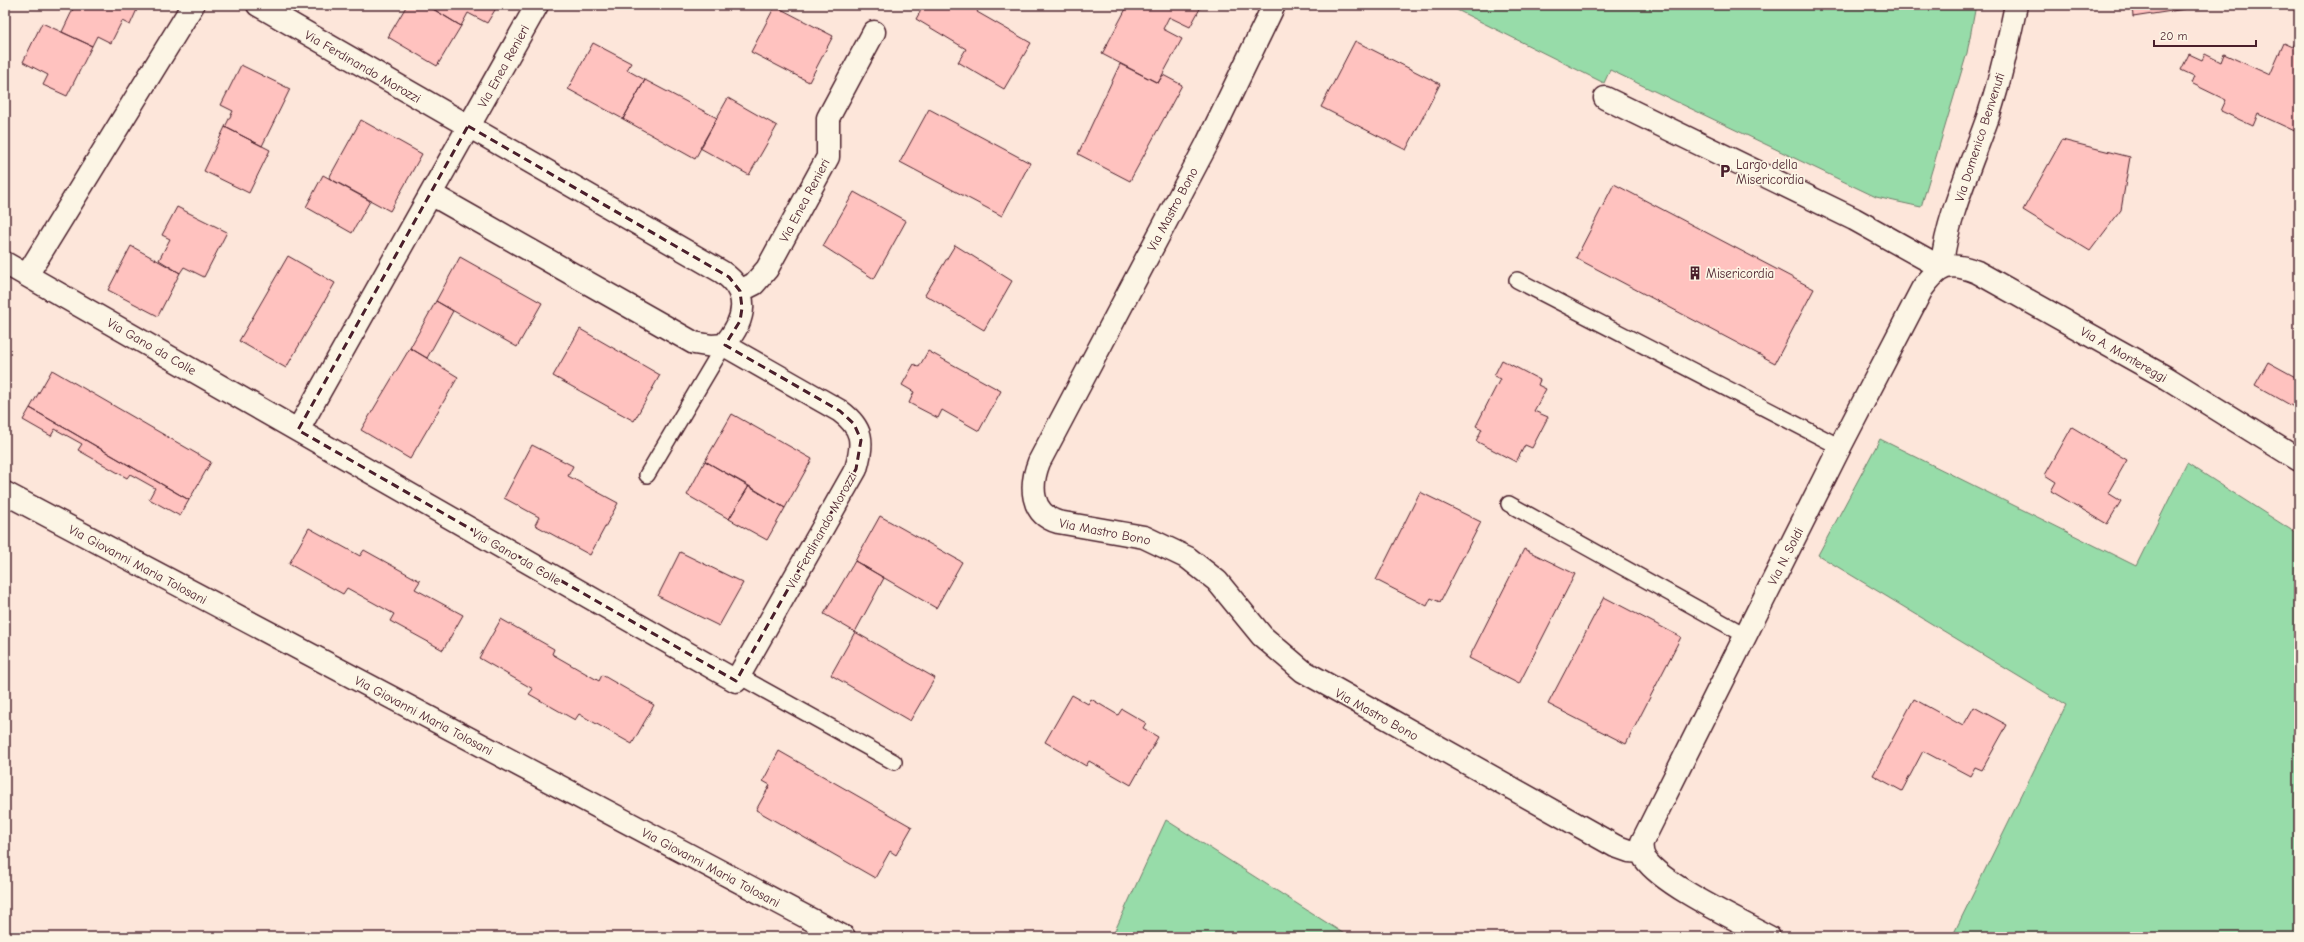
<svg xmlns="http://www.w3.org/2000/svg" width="2304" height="942" font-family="'Comic Neue',sans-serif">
  <rect width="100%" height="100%" fill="#fde6da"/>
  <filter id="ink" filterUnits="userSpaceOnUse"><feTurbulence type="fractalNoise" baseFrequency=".025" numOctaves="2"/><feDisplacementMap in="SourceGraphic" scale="8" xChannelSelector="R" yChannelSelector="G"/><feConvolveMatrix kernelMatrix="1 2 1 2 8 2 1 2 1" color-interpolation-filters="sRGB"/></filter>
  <g filter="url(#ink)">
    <path fill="#97dca9" stroke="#707e6a" d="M1447,5H1976L1967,53L1921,207L1876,197L1610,70L1604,83Z
      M1880,439L2136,566L2187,463L2299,535V937H1952L2066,705L1818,555Z
      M1166,820L1349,937H1112Z"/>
    <path fill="#ffc2bf" stroke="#4a1f2b" d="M75,5H139L130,25L122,21L111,43L97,36L92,46L62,32Z
      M407,5H427L461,26L437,66L388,37Z
      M433,5H498L487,23L468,13L461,26L431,8Z
      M924,5H981L977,12L1031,43L1004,89L958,62L966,49L916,19Z
      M1128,5H1202L1190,27L1169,17L1163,29L1182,39L1158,83L1102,54Z
      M2132,5H2184L2185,9L2133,17Z
      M775,6L833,36L809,82L751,52Z
      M42,23L92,46L67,96L43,85L48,75L23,62Z
      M2299,35V133L2258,114L2253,126L2221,111L2226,100L2191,83L2194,76L2181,70L2189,54L2202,60L2205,54L2221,62L2224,54L2270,75L2284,43L2293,47Z
      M1355,41L1440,84L1406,150L1321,107Z
      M593,43L631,63L627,70L645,80L623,119L568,89Z
      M1120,64L1158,83L1163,75L1182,85L1130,181L1078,154Z
      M241,65L290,89L262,146L225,127L233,111L221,105Z
      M645,80L717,118L695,159L623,119Z
      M728,98L777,126L749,175L700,148Z
      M929,109L1030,163L1002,216L900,162Z
      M361,120L422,154L390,211L329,178Z
      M225,127L270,150L249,193L204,171Z
      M2062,140L2130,157L2121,210L2090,251L2023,210Z
      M323,175L370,201L352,233L306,207Z
      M1614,184L1814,289L1775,363L1576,258Z
      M854,192L906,221L874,279L823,246Z
      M177,207L227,232L204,277L184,267L180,273L159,260L170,239L162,235Z
      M955,245L1012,281L984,330L925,295Z
      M131,246L180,273L158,316L108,290Z
      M288,256L335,283L286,368L239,341Z
      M460,257L542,303L517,347L436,301Z
      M436,301L453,311L427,358L410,348Z
      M580,329L660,375L634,421L553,376Z
      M410,348L458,377L410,459L361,430Z
      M928,351L1001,391L979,431L942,410L938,418L909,403L914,392L902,385L914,364L919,367Z
      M1502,360L1540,380L1538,385L1546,389L1534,411L1548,417L1532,448L1525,445L1516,462L1476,441L1482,429L1476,426L1500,379L1494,376Z
      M2268,362L2299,379V410L2255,385Z
      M52,370L211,462L189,500L30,408Z
      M30,408L189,500L180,516L149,499L155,488L130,474L127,478L78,450L82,444L55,429L51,436L23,420Z
      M732,414L812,459L785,508L705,461Z
      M2072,427L2127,460L2108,493L2121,501L2107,524L2051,491L2056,482L2045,475Z
      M532,445L573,466L568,476L618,503L590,555L535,525L539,517L504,498Z
      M705,461L749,486L729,519L687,495Z
      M749,486L785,508L767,540L729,519Z
      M1420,492L1481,522L1440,602L1431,598L1427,606L1376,580Z
      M880,516L962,562L936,608L855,561Z
      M309,528L360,556L364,550L420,581L415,589L463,615L443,650L390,621L394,614L347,588L343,594L289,564Z
      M1524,549L1575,574L1519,684L1469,658Z
      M680,552L743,583L719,626L658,596Z
      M855,561L884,578L855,632L824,614Z
      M1604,597L1681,637L1626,744L1548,704Z
      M501,619L554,649L552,654L599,681L602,675L654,705L632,744L579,714L575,720L529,694L533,689L479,658Z
      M855,632L935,678L910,721L831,675Z
      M1072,695L1088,704L1091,699L1118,715L1122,709L1146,723L1143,728L1158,737L1131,785L1089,761L1086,766L1045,742Z
      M1914,699L1963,726L1974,707L2007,725L1982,770L1975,767L1970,776L1923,751L1902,791L1873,775Z
      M779,751L912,827L896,855L890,851L875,878L756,810L770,785L763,781Z"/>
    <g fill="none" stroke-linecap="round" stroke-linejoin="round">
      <g stroke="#4a1f2b" stroke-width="18">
        <path id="service" d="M1517,280L1840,447
          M647,475L724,345
          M1509,504L1745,635
          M739,676L894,762"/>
      </g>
      <g stroke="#4a1f2b" stroke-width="25">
        <path id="minor" d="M258,5L722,272C751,292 746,320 724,345L712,346L694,343L431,194
          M1274,5L1207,144L1039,462C1030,485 1030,514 1058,522L1144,537L1188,558L1217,581L1262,636L1303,671L1615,846L1629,851L1642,852
          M1605,98L1854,219L1942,268
          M5,263L736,681L856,469C864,442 863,428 840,411L724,345
          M1942,268C1944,224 1973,160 1988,117C2000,81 2008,43 2016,5
          M27,275L193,5
          M740,291L754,284L767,269L828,157V118L874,32
          M298,430L537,5
          M1769,937C1738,920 1664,886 1645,859C1642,854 1641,848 1642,842L1840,447L1922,289C1939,265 1949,261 1977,272L2167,378L2299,460"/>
      </g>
      <g stroke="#4a1f2b" stroke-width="25">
        <path id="tertiary" d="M5,493L844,937"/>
      </g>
      <use href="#service" stroke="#fcf5e5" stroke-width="15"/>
      <use href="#minor" stroke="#fcf5e5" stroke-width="22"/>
      <use href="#tertiary" stroke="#fcf5e5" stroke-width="22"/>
    </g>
  </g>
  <path fill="none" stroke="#4a1f2b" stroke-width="3" stroke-dasharray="8 5" stroke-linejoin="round" d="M468,126L729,277L740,291L742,308L740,321L725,345L840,411L854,424L861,440L856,469L736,681L298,430Z"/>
  <defs>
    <g id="parking-bare" transform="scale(1.08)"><path d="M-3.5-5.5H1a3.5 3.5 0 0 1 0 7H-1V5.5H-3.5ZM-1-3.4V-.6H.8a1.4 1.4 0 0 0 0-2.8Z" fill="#4a1f2b" stroke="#fcf5e5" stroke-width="2.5" paint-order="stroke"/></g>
    <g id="building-bare" transform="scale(1.08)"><path d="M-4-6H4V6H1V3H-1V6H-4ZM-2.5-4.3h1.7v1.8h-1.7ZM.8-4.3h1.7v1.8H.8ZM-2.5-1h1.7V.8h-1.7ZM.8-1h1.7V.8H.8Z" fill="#4a1f2b" stroke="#fcf5e5" stroke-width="2.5" paint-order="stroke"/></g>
  </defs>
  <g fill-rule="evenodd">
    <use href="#parking-bare" x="1725" y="171"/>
    <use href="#building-bare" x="1695" y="273"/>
  </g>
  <g text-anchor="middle" stroke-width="3.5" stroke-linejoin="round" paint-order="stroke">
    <g font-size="13" fill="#4a1f2b" stroke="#fcf5e5">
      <text transform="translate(363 66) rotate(30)" y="5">Via Ferdinando Morozzi</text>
      <text transform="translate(503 66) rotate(-61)" y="5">Via Enea Renieri</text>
      <text transform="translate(1979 137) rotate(-72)" y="5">Via Domenico Benvenuti</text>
      <text transform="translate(804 200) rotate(-62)" y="5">Via Enea Renieri</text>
      <text transform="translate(1172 209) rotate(-62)" y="5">Via Mastro Bono</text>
      <text transform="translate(152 346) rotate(30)" y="5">Via Gano da Colle</text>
      <text transform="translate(2124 354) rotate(30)" y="5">Via A. Montereggi</text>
      <text transform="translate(821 530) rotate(-61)" y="5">Via Ferdinando Morozzi</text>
      <text transform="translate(1105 531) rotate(11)" y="5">Via Mastro Bono</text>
      <text transform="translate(517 556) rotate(30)" y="5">Via Gano da Colle</text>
      <text transform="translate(1785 556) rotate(-63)" y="5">Via N. Soldi</text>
      <text transform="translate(138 564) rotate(28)" y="5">Via Giovanni Maria Tolosani</text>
      <text transform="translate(1377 714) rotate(29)" y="5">Via Mastro Bono</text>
      <text transform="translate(424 715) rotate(28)" y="5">Via Giovanni Maria Tolosani</text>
      <text transform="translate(711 867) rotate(28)" y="5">Via Giovanni Maria Tolosani</text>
    </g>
    <g font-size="13" fill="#4a1f2b" stroke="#fcf5e5" text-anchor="start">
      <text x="1736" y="169">Largo della<tspan x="1736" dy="15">Misericordia</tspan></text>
      <text x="1706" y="278">Misericordia</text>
    </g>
  </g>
  <rect width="2304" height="942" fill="none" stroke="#fcf5e5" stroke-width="20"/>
  <rect x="10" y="10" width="2284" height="922" fill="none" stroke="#4a1f2b" stroke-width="1.5" filter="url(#ink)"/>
  <path d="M2154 40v6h102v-6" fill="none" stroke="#4a1f2b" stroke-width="2"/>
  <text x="2160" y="40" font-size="12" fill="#4a1f2b" stroke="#fcf5e5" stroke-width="3" paint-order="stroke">20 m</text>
</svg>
